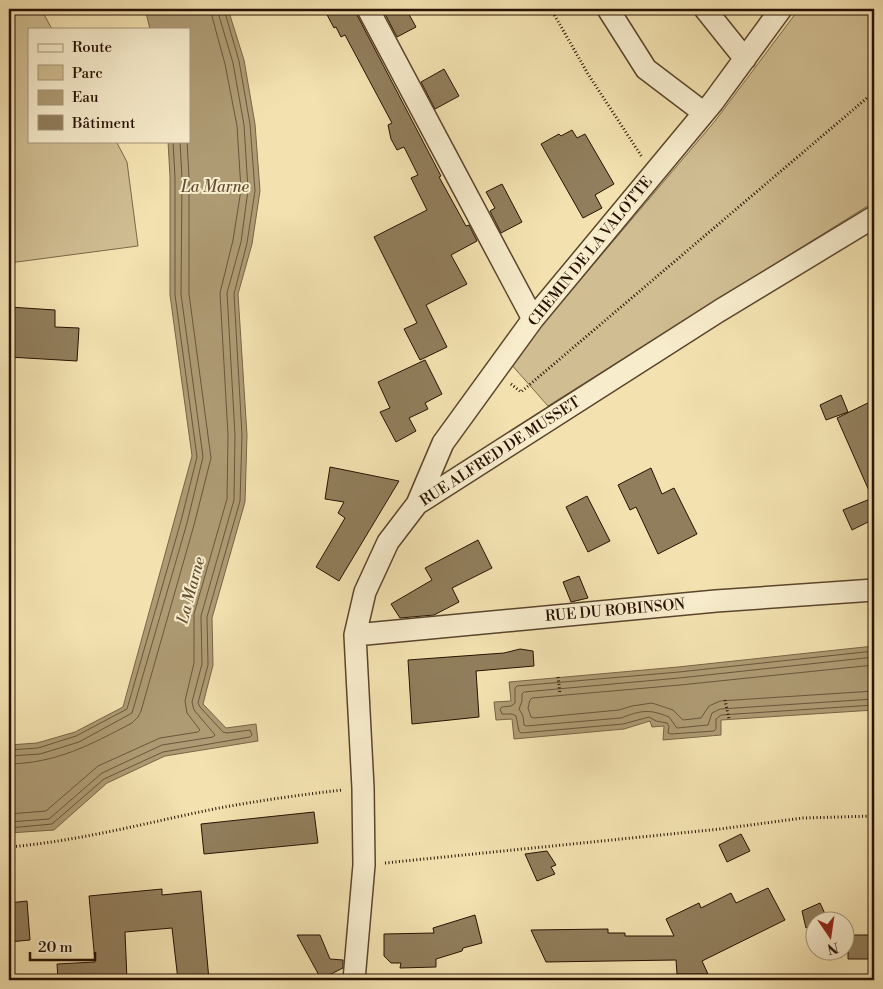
<svg xmlns="http://www.w3.org/2000/svg" width="883" height="989" font-family="'Libre Bodoni',serif">
  <rect width="100%" height="100%" fill="#f3e2b0"/>
  <filter id="stains"><feTurbulence type="fractalNoise" baseFrequency=".004" numOctaves="4"/><feColorMatrix values="0 0 0 0 .2 0 0 0 0 .09 0 0 0 0 .02 0 0 0 .5 -.17"/></filter>
  <radialGradient id="worn" r=".72"><stop offset=".6" stop-color="#630" stop-opacity="0"/><stop offset="1" stop-color="#630" stop-opacity=".3"/></radialGradient>
  <path fill="#d0be92" stroke="#7c6849" d="M9,9H41L52,29H29V141H116L127,162L138,246L9,263Z
    M799,9H874V202L548,406L510,363L715,121Z"/>
  <path fill="#ae9b74" stroke="#786446" d="M145,9H228L244,60L255,124L260,191L252,244L238,294L247,435L245,502L212,618L213,665L203,704L226,728L256,724L258,741L165,756L107,783L54,830L9,833V745L37,743L75,732L123,707L192,456L170,295V177L168,141H189V29H150Z
    M874,646V710L721,720V735L663,740L664,726L652,727L650,721L624,729L514,739L512,719L496,720L494,702L511,701L509,682L678,667Z"/>
  <g fill="none" stroke-linecap="round" stroke-linejoin="round">
    <path stroke="#6a563a" stroke-width="1" d="M874,651L679,672L517,686L515,688V703L511,706L502,707L500,709L502,714H512L516,716L519,731L521,733L623,724L649,717L656,721L667,723L669,726L668,733L671,734L714,731L716,729V719L721,715L874,705
      M874,657L679,678L524,692L522,694V701L519,709L523,716L524,725L526,726L621,718C642,710 649,709 669,717L677,728L708,725L712,713L720,709L874,699
      M874,665L680,685L532,698L530,700L528,708L531,717L534,718L619,710L632,706L652,703L673,710L683,720L701,718L709,706L720,701L874,691
      M9,750L38,748L76,736L127,709L181,521L197,457L175,295V178L173,141
      M9,756L40,754L79,742L132,713L187,523L203,457L181,294L182,178L180,141
      M9,764C57,763 90,745 132,723L138,717L141,711L194,525L211,458L189,294V178L187,141
      M9,814L46,811L98,766L160,738L198,732L200,730L187,713L185,701L194,663V614L227,499L228,435L220,293L233,240L241,190L237,126L225,64L210,9
      M9,822L49,819L102,773L162,745L213,737L215,735L194,710L192,702L202,664L201,616L234,500L235,435L227,293L241,242L248,190L244,125L233,63L217,9
      M9,828L52,824L104,779L163,752L250,737L252,735L250,730L227,733L223,732L200,707L198,703L208,665L207,617L240,501L242,435L234,294L247,243L255,191L250,124L239,61L224,9"/>
  </g>
  <path fill="#917e5c" stroke="#271100" d="M324,9H356L357,15L441,176L439,177L466,226L469,225L477,241L451,255L467,284L426,305L447,347L420,360L404,329L417,323L374,237L427,210L411,178L418,175L404,147L397,150L391,139L388,125L392,123L345,35L341,37L336,27L334,28Z
    M391,9H406L416,27L397,37L384,12Z
    M444,69L459,96L435,109L421,82Z
    M572,130L577,138L585,134L614,184L595,195L602,208L583,218L541,144L559,134L561,136Z
    M502,184L522,222L501,233L490,211L495,208L486,192Z
    M9,307L55,310V327L79,328L77,361L9,357Z
    M425,360L442,394L425,403L428,409L409,418L416,431L396,442L380,412L390,408L378,382Z
    M841,395L848,412L826,420L820,405Z
    M874,400V502L837,418Z
    M330,467L399,481L339,581L316,567L345,518L338,513L344,502L325,499Z
    M651,468L662,494L674,488L697,534L658,554L636,507L630,510L618,485Z
    M587,496L610,541L588,552L566,507Z
    M870,499L874,509V519L852,530L843,510Z
    M478,540L492,568L452,588L459,602L434,615L400,618L391,604L432,580L425,568Z
    M579,576L588,598L571,602L563,582Z
    M520,649L533,651L534,666L476,671L479,717L412,724L408,660L504,653Z
    M314,812L318,843L204,854L201,824Z
    M741,834L750,851L727,862L719,845Z
    M547,851L556,865L551,867L555,874L537,881L525,854Z
    M768,888L785,920L702,961L708,974H677L676,960L546,962L531,930L608,929V933H625V936H674L666,919L699,903L701,908L731,893L736,903Z
    M162,889V895L201,891L209,980H178L172,928L125,932L127,980H58L57,964L95,962L89,896Z
    M27,901L30,940L9,942V903Z
    M820,903L827,918L816,922V923L806,928L802,911Z
    M475,915L482,943L463,948L462,951L436,959V967L400,968L401,963H391L384,956V934L434,933L433,928Z
    M297,935H320L330,959L343,960V968L321,979Z
    M848,935H874V959H848Z"/>
  <g fill="none" stroke-linecap="round" stroke-linejoin="round">
    <g stroke="#5a452c" stroke-width="24">
      <path id="minor" d="M368,9L533,319
        M608,9L646,69L704,113
        M705,9L745,59
        M417,504L443,443L533,319L713,102L781,9
        M355,635L716,601L874,590
        M354,980L364,865L363,788L355,635L365,592L388,542L417,504L719,311L874,217"/>
    </g>
    <path stroke="#271100" stroke-width="3" stroke-dasharray="1 2.5" stroke-linecap="butt" d="M551,9L588,74L642,157
      M511,384L521,392L874,92
      M558,677L560,694
      M725,700L729,719
      M9,847C79,841 146,823 214,809C256,801 299,795 342,790
      M385,863L720,829L803,818L874,816"/>
    <use href="#minor" stroke="#f7eccc" stroke-width="21"/>
  </g>
  <g text-anchor="middle" stroke-width="4" stroke-linejoin="round" paint-order="stroke">
    <g font-size="15" fill="#271100" stroke="#f7eccc">
      <text transform="translate(590 251) rotate(-51)" y="5">CHEMIN DE LA VALOTTE</text>
      <text transform="translate(500 451) rotate(-33)" y="5">RUE ALFRED DE MUSSET</text>
      <text transform="translate(615 610) rotate(-5)" y="5">RUE DU ROBINSON</text>
    </g>
    <g font-size="16" font-style="italic" fill="#644f34" stroke="#f7eccc">
      <text x="215" y="192">La Marne</text>
      <text transform="translate(190 590) rotate(-75)" y="6">La Marne</text>
    </g>
  </g>
  <rect width="883" height="989" fill="none" stroke="#f3e2b0" stroke-width="30"/>
  <rect x="10" y="10" width="863" height="969" fill="none" stroke="#271100" stroke-width="2.5"/>
  <rect x="15" y="15" width="853" height="959" fill="none" stroke="#271100"/>
  <rect x="28" y="28" width="162" height="115" fill="#f7eccc" stroke="#a4947a"/>
  <rect x="38" y="44" width="25" height="8" fill="#f7eccc" stroke="#a4947a"/>
  <text x="72" y="52" font-size="15" fill="#271100">Route</text>
  <rect x="38" y="65" width="25" height="15" fill="#d0be92" stroke="#a4947a"/>
  <text x="72" y="78" font-size="15" fill="#271100">Parc</text>
  <rect x="38" y="90" width="25" height="15" fill="#ae9b74" stroke="#a4947a"/>
  <text x="72" y="102" font-size="15" fill="#271100">Eau</text>
  <rect x="38" y="115" width="25" height="15" fill="#917e5c" stroke="#a4947a"/>
  <text x="72" y="128" font-size="15" fill="#271100">Bâtiment</text>
  <g transform="translate(830 936) rotate(167)"><circle r="24" fill="#f7eccc" stroke="#a4947a"/>
  <path d="M0-4L9 19L0 12L-9 19Z" fill="#8f2418"/>
  <text y="-8" font-size="14" font-weight="bold" text-anchor="middle" fill="#271100">N</text>
  </g>
  <path d="M30 952v8h65v-8" fill="none" stroke="#271100" stroke-width="2.5"/>
  <text x="38" y="952" font-size="15" fill="#271100" stroke="#f7eccc" stroke-width="4" paint-order="stroke">20 m</text>
  <rect width="100%" height="100%" filter="url(#stains)"/>
  <rect width="100%" height="100%" fill="url(#worn)"/>
</svg>
